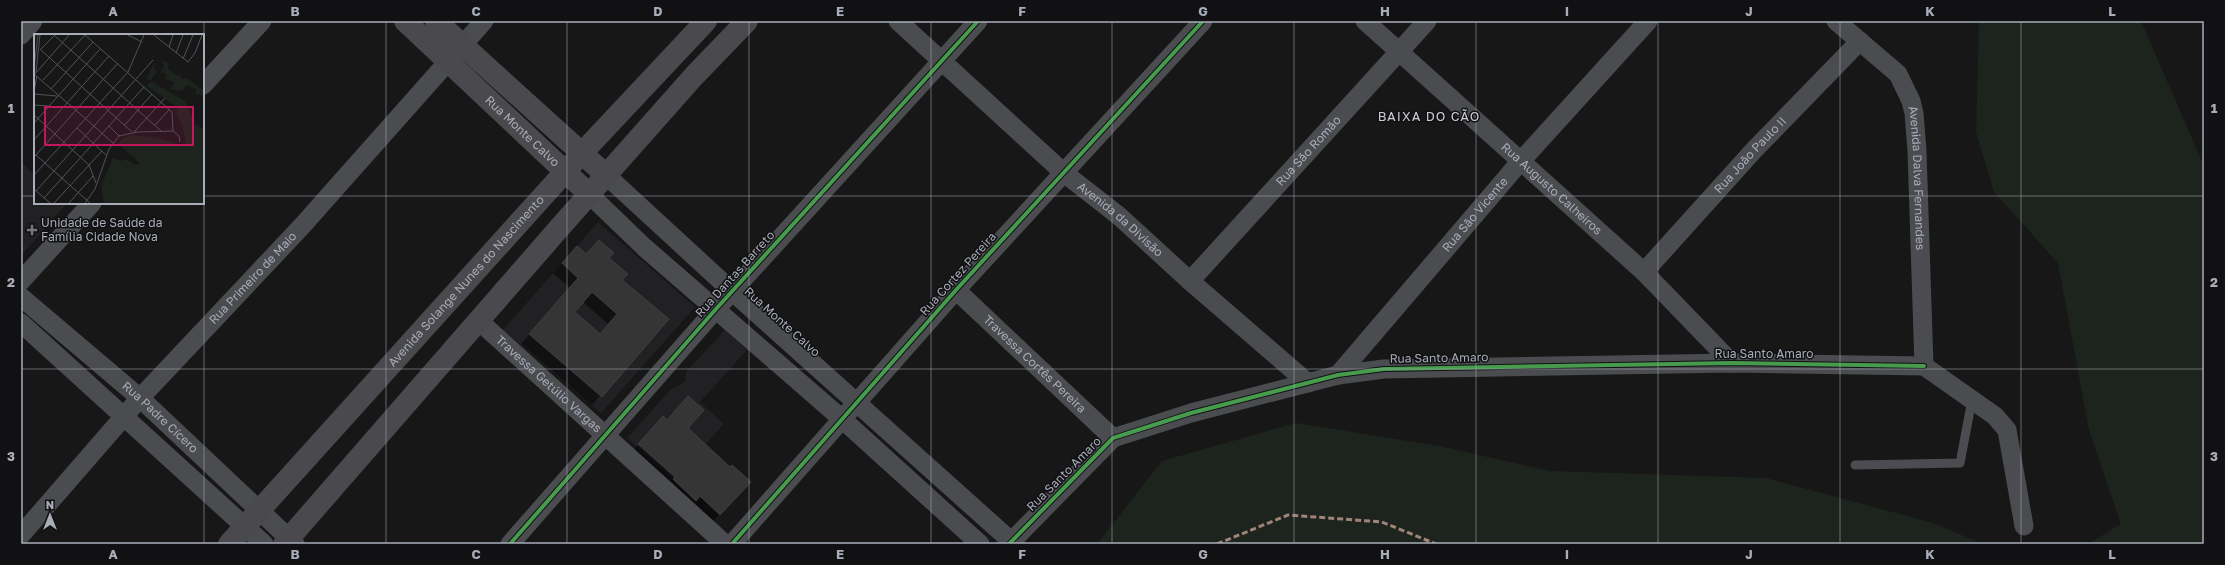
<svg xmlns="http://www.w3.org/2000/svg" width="2225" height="565" font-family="'Golos Text',sans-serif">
  <rect width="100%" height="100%" fill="#171717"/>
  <path fill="#212123" d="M21,162L35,175V203L66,204L21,256Z
    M598,222L695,307L601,413L503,330Z
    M725,330L747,350L700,402L724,424L673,479L627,438L672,388L681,385L686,380V372Z"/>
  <path fill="#1d241e" d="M1979,21H2141L2204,166V544H2088L2121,524L2089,430L2058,263L1994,192L1976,132Z
    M1296,423L1439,446L1550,471L1766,478L1933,523L1983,544H1097L1162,461Z"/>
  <path fill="#0007" fill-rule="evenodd" d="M577,247L586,255L608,258L621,280L667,319L592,405L521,344L570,288L553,273ZM583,302L608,324L599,334L574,313Z
    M679,407L720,514L710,524L630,454L654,427L666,421Z"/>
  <path fill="#353536" stroke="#3f4043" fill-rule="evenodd" d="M599,240L614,253L609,258L628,274L622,280L669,319L602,397L529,334L578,278L562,263L577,246L586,254ZM592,292L617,314L600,334L575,312Z
    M688,396L704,410L688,428L730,467L732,465L751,482L720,515L700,496L696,501L673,479L675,477L638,444L663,416L667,420Z"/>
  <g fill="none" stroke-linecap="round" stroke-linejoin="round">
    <path stroke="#4b4c50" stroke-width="9" d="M1855,465L1960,463L1972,400"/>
    <g stroke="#4b4c50" stroke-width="19">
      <path id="s1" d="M898,21L1064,173L1119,216L1190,281L1308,383"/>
      <path id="s2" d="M1365,21L1644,272L1732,363"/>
      <path id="s3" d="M1836,21L1898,74L1911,101L1914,113L1917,151L1924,366"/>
      <path d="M21,35L33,21"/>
      <path d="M203,85L262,21"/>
      <path d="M607,176L733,292L1011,541"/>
      <path d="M590,195L644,247L842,419L980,544"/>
      <path id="s4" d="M1644,272L1754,150L1860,41"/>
      <path d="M21,281L92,203"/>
      <path id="s5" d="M1190,281L1427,21"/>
      <path id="s6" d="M956,290L1113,438"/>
      <path id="s7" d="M21,297L140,398L295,544"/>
      <path id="s8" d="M479,321L725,544"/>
      <path d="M21,323L264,544"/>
      <path d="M1924,366L1995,416L2007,430L2024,526"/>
      <path id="s9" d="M1338,375L1520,162L1648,21"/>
      <path id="s10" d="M21,535L140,398L302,226L484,21"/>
      <path d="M510,544L716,309L978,21"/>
      <path d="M732,544L956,290L1203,21"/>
      <path d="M1009,544L1113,438L1191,413L1338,375L1384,369L1732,363L1924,366"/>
    </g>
    <g stroke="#4a4a4e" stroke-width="22">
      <path id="s11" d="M405,21L590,195"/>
      <path d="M436,21L607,176"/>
      <path id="s12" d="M229,544L582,153L706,21"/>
      <path d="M284,544L561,226L694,76L747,21"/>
    </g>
    <path stroke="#a18479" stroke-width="3" stroke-dasharray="6 3" stroke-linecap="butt" d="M1217,544L1288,515L1382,522L1436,544"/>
    <g stroke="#111113" stroke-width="6">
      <path id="cycleway" d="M510,544L716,309L978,21
        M732,544L956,290L1203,21
        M1009,544L1113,438L1191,413L1338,375L1384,369L1732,363L1924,366"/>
    </g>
    <use href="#cycleway" stroke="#469c4c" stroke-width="4"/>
  </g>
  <path fill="none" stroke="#a8adb8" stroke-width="1" stroke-opacity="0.55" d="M204,21V544M386,21V544M567,21V544M749,21V544M931,21V544M1112,21V544M1294,21V544M1476,21V544M1658,21V544M1840,21V544M2021,21V544M21,196H35M203,196H2204M21,369H2204"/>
  <path fill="#757880" stroke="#111113" stroke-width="1.5" d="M30 224h4v4h4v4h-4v4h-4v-4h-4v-4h4z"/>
  <g text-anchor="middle" stroke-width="3" stroke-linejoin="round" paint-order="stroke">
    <g font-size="12" fill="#a8adb8" stroke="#111113">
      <text dy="4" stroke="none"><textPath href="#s11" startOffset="161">Rua Monte Calvo</textPath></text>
      <text dy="4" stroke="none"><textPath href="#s5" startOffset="176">Rua São Romão</textPath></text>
      <text dy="4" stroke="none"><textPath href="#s4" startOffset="158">Rua João Paulo II</textPath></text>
      <text dy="4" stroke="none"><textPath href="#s3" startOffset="189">Avenida Dalva Fernandes</textPath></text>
      <text dy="4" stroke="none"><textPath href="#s2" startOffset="251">Rua Augusto Calheiros</textPath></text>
      <text dy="4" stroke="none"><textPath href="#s9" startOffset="211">Rua São Vicente</textPath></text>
      <text dy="4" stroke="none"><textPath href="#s1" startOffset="298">Avenida da Divisão</textPath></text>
      <text transform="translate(735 274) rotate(-48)" y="4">Rua Dantas Barreto</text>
      <text transform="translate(958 274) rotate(-48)" y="4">Rua Cortez Pereira</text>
      <text dy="4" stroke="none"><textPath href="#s10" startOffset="346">Rua Primeiro de Maio</textPath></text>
      <text dy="4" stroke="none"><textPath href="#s12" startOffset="354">Avenida Solange Nunes do Nascimento</textPath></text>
      <text transform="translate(782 322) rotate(42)" y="4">Rua Monte Calvo</text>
      <text x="1764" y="358">Rua Santo Amaro</text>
      <text transform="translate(1439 358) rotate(-1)" y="4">Rua Santo Amaro</text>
      <text dy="4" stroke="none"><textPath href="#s6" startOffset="108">Travessa Cortês Pereira</textPath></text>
      <text dy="4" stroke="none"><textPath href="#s8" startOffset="94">Travessa Getúlio Vargas</textPath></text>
      <text dy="4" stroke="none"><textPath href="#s7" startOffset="184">Rua Padre Cícero</textPath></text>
      <text transform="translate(1064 474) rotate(-45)" y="4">Rua Santo Amaro</text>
    </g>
    <g font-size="12" fill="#a8adb8" stroke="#111113" text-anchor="start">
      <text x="41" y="227">Unidade de Saúde da<tspan x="41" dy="14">Família Cidade Nova</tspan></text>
    </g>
    <g font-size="13" letter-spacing="1" fill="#c9ccd4" stroke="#111113">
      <text x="1429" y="121">BAIXA DO CÃO</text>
    </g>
  </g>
  <g transform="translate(34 34)">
    <rect width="170" height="170" fill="#171717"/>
    <path d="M128,26L135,30L134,35L143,42L146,40L147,45H154L170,57V62L161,60L162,54L158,55L156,52H151V55L144,57L137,55L140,48L131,45L133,41L127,37L130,33ZM120,29V34L123,37L117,46L112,45ZM118,48L151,67L159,85L162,86L160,90L170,95V169H70L67,152L79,124L87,127L92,125L102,131L106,129L84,110L89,104L98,101L129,105L147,111L152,108L148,90L143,82V73L112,51Z" fill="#1d241e"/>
    <path fill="none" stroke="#515357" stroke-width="1" d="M20,1L127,97M51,1L138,78L139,97M94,1L108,8M120,1L154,28L161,19L168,1M135,13L139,1M0,14L1,1M6,16L21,1M7,16L98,98M142,19L149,1M149,25L159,1M0,34L4,1M2,38L6,1M0,40L52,85M1,40L35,1M9,46L51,1M17,55L59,8M0,57L3,42M0,60L23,62M0,71L15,72M0,81L55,131L62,149M52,85L79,109M0,89L66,15M121,91L135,76M75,92L85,102M90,92L118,60M43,94L72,121M139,97L145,102L146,108M100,98L131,64M0,106L75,22M2,121L84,29M0,123L2,121L12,130M12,130L56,169M0,141L94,38L110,1M0,155L16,169M2,157L119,26M10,164L110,53M20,169L68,117M35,169L59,142M51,169L61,155L75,115L85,102L103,98L139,97"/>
    <path fill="#c2185b" fill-opacity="0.15" stroke="#c2185b" stroke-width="2" d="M11,73H159V111H11Z"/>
    <rect width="170" height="170" fill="none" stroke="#a8adb8" stroke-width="2"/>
  </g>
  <rect width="2225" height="565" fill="none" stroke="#111113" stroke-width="44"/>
  <g transform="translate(50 515)" stroke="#111113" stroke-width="3" paint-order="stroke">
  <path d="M0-3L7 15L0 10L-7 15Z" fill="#a8adb8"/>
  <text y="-6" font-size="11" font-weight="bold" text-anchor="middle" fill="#a8adb8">N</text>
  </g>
  <rect x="22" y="22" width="2181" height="521" fill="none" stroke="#a8adb8" stroke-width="1.5"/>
  <g font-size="13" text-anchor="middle" font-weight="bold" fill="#a8adb8">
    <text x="113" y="16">A</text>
    <text x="295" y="16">B</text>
    <text x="476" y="16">C</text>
    <text x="658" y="16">D</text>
    <text x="840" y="16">E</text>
    <text x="1022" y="16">F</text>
    <text x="1203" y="16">G</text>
    <text x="1385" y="16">H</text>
    <text x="1567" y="16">I</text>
    <text x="1749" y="16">J</text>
    <text x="1930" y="16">K</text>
    <text x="2112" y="16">L</text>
    <text x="11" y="113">1</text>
    <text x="2214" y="113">1</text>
    <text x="11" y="287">2</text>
    <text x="2214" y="287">2</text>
    <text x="11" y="461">3</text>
    <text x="2214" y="461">3</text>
    <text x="113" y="559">A</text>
    <text x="295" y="559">B</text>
    <text x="476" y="559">C</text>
    <text x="658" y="559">D</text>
    <text x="840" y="559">E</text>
    <text x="1022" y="559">F</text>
    <text x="1203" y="559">G</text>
    <text x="1385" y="559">H</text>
    <text x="1567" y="559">I</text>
    <text x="1749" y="559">J</text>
    <text x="1930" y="559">K</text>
    <text x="2112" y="559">L</text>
  </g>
</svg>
